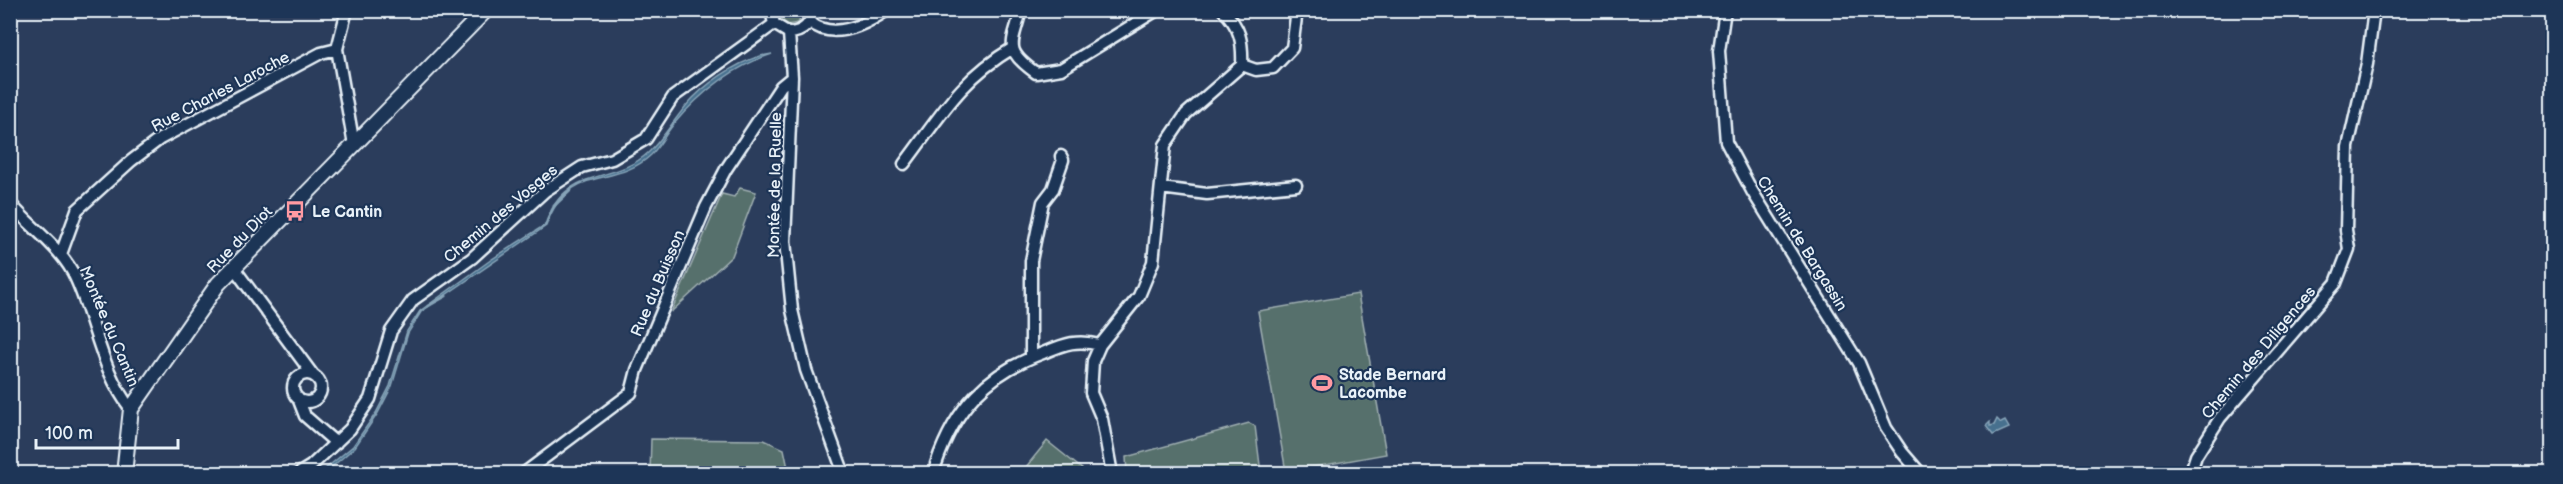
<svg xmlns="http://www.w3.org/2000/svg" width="2563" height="484" font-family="'Balsamiq Sans',sans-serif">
  <rect width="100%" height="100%" fill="#2b3d5c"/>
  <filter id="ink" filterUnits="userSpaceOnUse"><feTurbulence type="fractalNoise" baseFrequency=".0167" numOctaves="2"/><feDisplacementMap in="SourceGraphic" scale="12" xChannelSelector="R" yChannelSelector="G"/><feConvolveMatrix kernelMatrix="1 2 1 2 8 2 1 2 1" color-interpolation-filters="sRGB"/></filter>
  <g filter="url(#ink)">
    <path fill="#576f6c" stroke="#a0b0b2" stroke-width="1.5" d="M777,10L805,11L798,23L787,25L778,17Z
      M740,188L756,192L732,256L671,312L722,194L734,197Z
      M1358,294L1386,454L1286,472L1258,311Z
      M1249,423L1255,426L1261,473H1127L1126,457Z
      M651,439L764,440L784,449L789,473H650Z
      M1047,441L1087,473H1021Z"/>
    <path fill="#47708e" stroke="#87a4b8" stroke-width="1.5" d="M772,54C732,67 700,93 673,125C665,135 659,147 651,155C614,190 568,162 546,226L421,312L408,333L392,386L378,413L355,447L333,466L320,473L353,446L376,413L390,386L407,331L420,311L492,259L545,225C565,164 613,186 649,152C666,136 677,114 693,98C713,78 745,57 772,54Z
      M1997,419L2001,423L2005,421L2009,428L1993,435L1986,426L1990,422V426L1994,425Z"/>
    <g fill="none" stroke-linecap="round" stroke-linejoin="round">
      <path stroke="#87a4b8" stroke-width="3" d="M554,206L571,190
        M428,306L446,296"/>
      <g stroke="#e8f1f8" stroke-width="15">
        <path id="minor" d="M347,10L337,49L354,145
          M771,10L774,24L789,33C803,32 812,24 812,10
          M1021,10C1013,44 1002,49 1036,73L1061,69L1157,10
          M1725,10L1719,51L1726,142L1752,191L1859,363L1886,428L1902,452L1921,474
          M810,22C833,41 865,25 887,10
          M789,33L792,77L785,241L792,310L806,370L844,474
          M1242,65L1256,70L1273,68L1292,48L1297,10
          M904,164C940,117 959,80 1013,48
          M1161,188L1207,194L1296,185
          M10,203C31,228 63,249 76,279C95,321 102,373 131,409
          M61,254L77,210L131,161L160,139L321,53L337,49
          M234,268L313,375
          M1031,357V261L1043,202L1053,189L1063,160L1061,156
          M293 388a14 14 0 1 1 28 0a14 14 0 1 1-28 0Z
          M298,398L305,416L336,443
          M936,464C955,408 987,373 1043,353C1065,344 1076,339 1100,345
          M298,474L311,466L350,429L370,399L391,331L413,300L472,258L545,191L582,167L612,159L646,139L673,97L774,24
          M523,474L631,393L637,370L706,207L726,169L781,86L792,77
          M1112,474L1102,419L1091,393L1093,361L1100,345L1139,296L1153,262L1165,145L1186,114L1242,65C1243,41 1240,27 1223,10
          M2190,474L2196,456L2220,418L2336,283L2349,249L2346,230L2348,147L2367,64L2374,10"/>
      </g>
      <g stroke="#e8f1f8" stroke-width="18">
        <path id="tertiary" d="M124,474L131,409L218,284L486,10"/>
      </g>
      <use href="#minor" stroke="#1d3557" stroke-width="10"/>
      <use href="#tertiary" stroke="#1d3557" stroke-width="14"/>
    </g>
  </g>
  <defs>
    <g id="bus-bare" transform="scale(1.62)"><path d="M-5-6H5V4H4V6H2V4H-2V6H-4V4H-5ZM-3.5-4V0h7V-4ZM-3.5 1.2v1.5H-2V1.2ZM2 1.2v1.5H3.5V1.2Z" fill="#ff9aa2" stroke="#1d3557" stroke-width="2.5" paint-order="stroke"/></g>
    <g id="stadium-bare" transform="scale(1.62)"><path d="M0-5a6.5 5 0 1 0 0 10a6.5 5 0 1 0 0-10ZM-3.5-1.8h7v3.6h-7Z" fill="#ff9aa2" stroke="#1d3557" stroke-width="2.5" paint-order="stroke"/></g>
  </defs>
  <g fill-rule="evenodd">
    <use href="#bus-bare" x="295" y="211"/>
    <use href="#stadium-bare" x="1322" y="383"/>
  </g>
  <g text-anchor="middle" stroke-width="4.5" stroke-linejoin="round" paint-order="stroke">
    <g font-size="16" fill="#e8f1f8" stroke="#1d3557">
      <text transform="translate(220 91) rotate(-28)" y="6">Rue Charles Laroche</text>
      <text transform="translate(774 185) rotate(-89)" y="6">Montée de la Ruelle</text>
      <text transform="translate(500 213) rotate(-40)" y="6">Chemin des Vosges</text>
      <text transform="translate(239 239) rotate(-46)" y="6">Rue du Diot</text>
      <text transform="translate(1803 243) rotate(58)" y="6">Chemin de Bargassin</text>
      <text transform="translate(657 283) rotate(-67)" y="6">Rue du Buisson</text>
      <text transform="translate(110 326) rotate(67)" y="6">Montée du Cantin</text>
      <text transform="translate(2258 352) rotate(-50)" y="6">Chemin des Diligences</text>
    </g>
    <g font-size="16" font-weight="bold" fill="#e8f1f8" stroke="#1d3557" text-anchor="start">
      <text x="312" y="217">Le Cantin</text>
      <text x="1339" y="380">Stade Bernard<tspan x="1339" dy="18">Lacombe</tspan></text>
    </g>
  </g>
  <rect width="2563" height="484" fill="none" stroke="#1d3557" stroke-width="36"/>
  <rect x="18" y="18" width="2527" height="448" fill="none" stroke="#e8f1f8" stroke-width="2" filter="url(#ink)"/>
  <path d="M36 439v9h142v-9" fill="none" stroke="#e8f1f8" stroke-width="3"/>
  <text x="45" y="439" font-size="18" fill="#e8f1f8" stroke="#1d3557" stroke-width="4.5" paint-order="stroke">100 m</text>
</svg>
